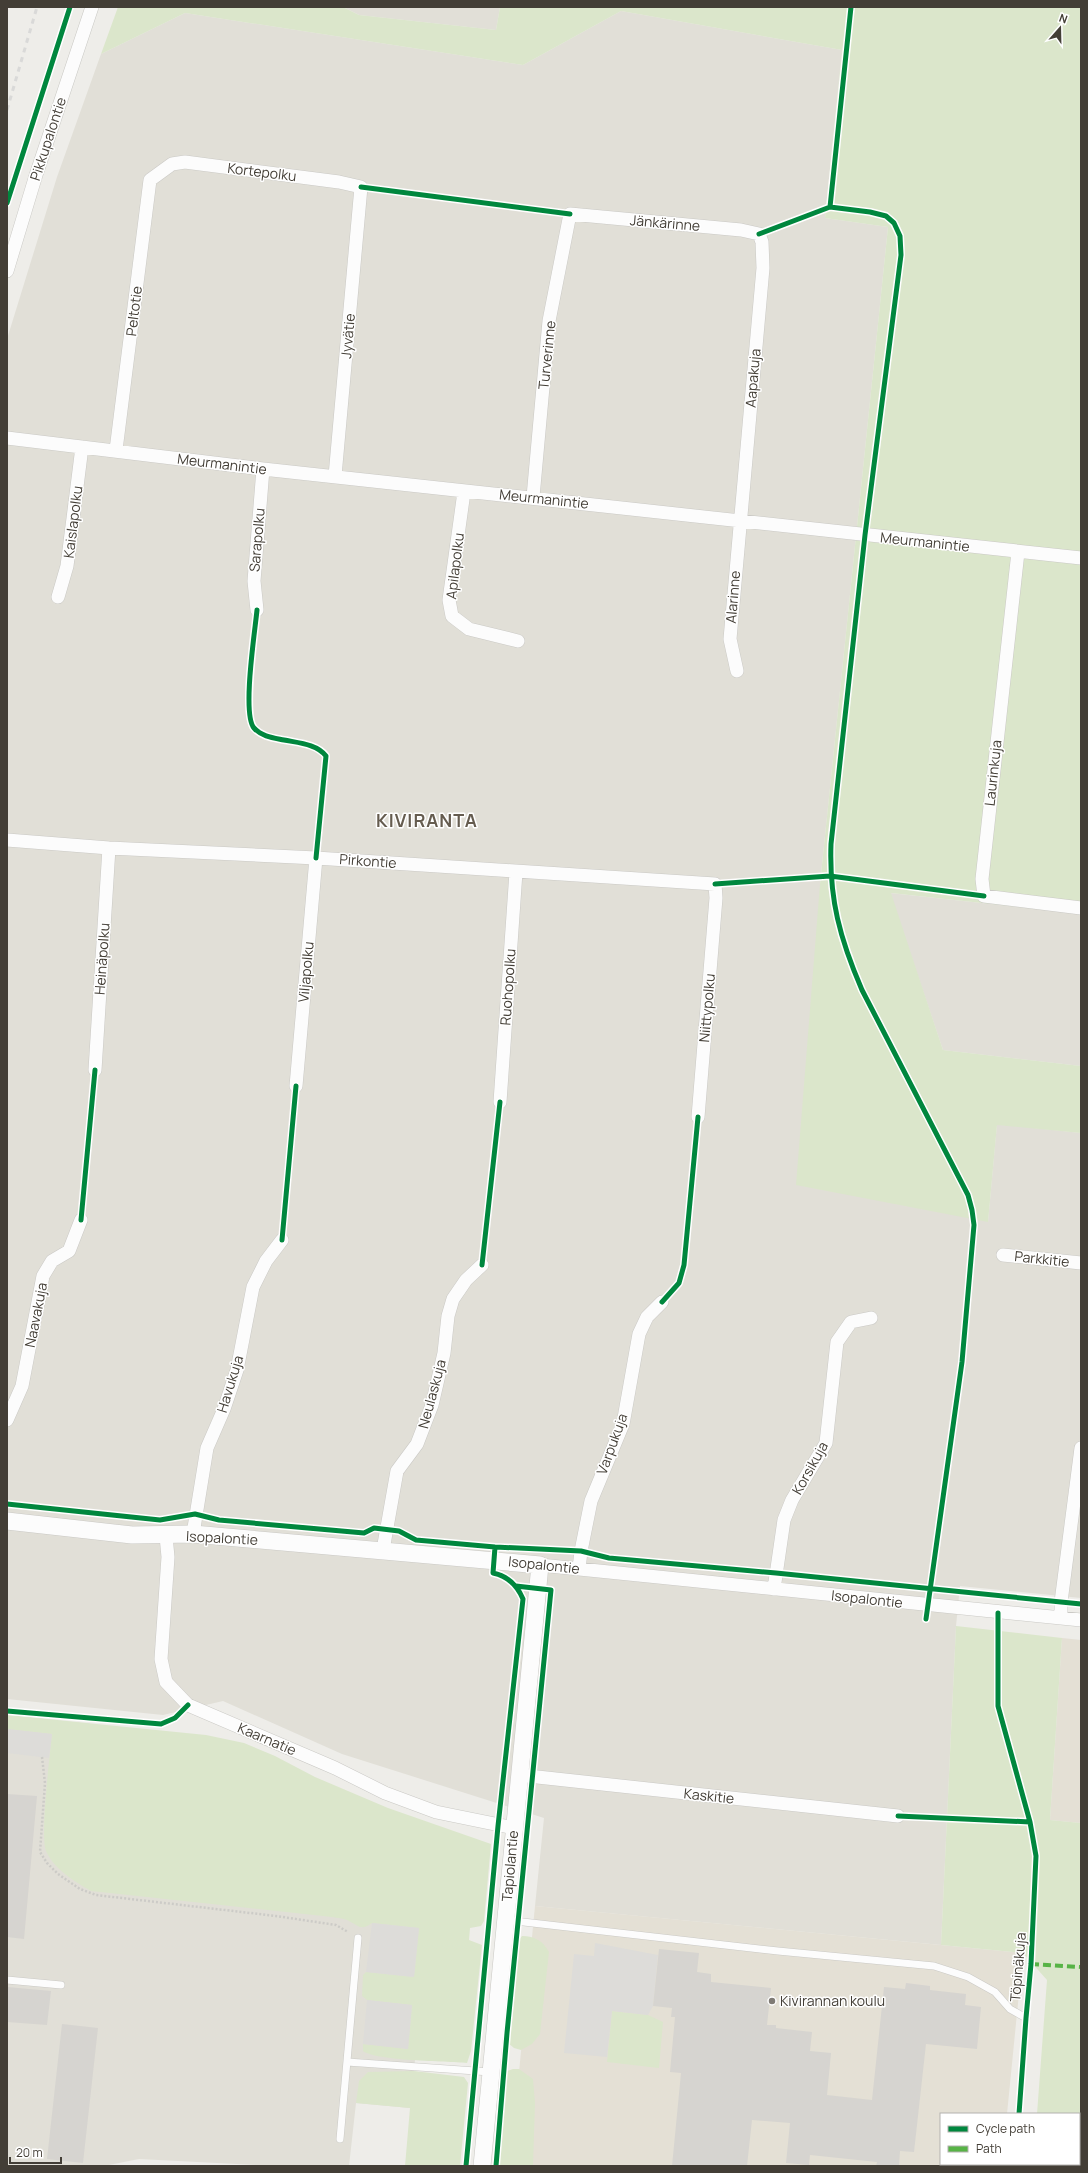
<svg xmlns="http://www.w3.org/2000/svg" width="1088" height="2173" font-family="Manrope,sans-serif">
  <rect width="100%" height="100%" fill="#eeede9"/>
  <path fill="#e1dfd7" d="M343,7H500L496,30L359,15Z
    M621,11L842,50L825,218L888,227L820,884L988,1222L997,1124L1081,1133V1598L960,1586L956,1626L941,1945L535,1906L544,1818L342,1754L223,1701L163,1715L7,1699V339L57,177L101,54L185,13L523,65Z
    M890,893L1081,914V1066L943,1050Z
    M7,1715L91,1724L432,1896L410,2108L356,2103L349,2166H274L139,2159L104,2166H7Z"/>
  <path fill="#e4e0d5" d="M1062,1638L1081,1640V1823L1050,1820Z
    M535,1906L1023,1953L1007,2114H941V2164H1003L1002,2166H510Z"/>
  <path fill="#dbe6cb" d="M118,7H343L359,15L496,30L500,7H1081V914L891,893L943,1050L1081,1066V1133L997,1125L988,1222L796,1185L820,884L888,227L825,218L842,50L621,11L523,65L185,13L101,54Z
    M956,1626L1062,1638L1050,1820L1081,1823V2166H1033V2164H1079V2114H1037L1047,1980L1023,1953L941,1945Z
    M7,1715L206,1735L244,1743L275,1756L315,1777L388,1808L491,1844L484,1921L481,1926L470,1928L469,1940L482,1945L471,2051L467,2063C446,2061 376,2061 363,2051V2044L408,2049L412,2005L367,2000L362,1996L363,1975L366,1972L414,1977L419,1928L372,1923C361,1931 359,1926 349,1921C344,1918 337,1918 332,1917L91,1891C74,1881 54,1869 46,1851C40,1836 50,1754 52,1734L7,1729Z
    M522,1936C535,1936 543,1941 549,1952L540,2034L532,2044L521,2050L514,2048L508,2043L518,1941Z
    M612,2011L648,2015L663,2022L659,2068L607,2062Z
    M513,2069H519L533,2079L535,2103L533,2166H497L505,2078L507,2071Z
    M414,2071L464,2077L468,2083L460,2166H405L410,2108L356,2103L359,2081L368,2072Z"/>
  <path fill="#dddcd9" d="M7,1729L52,1734L49,1758L7,1753Z
    M372,1923L419,1928L414,1977L366,1972Z
    M595,1943L658,1955L653,2006L648,2015L612,2011L607,2057L564,2053L574,1954L594,1956Z
    M367,2000L412,2005L408,2049L363,2044Z"/>
  <path fill="#d6d4d0" d="M7,1794L37,1796L24,1939L7,1937Z
    M659,1949L699,1953L697,1972L711,1974V1982L771,1988L767,2025H776V2028L812,2032L810,2051L831,2053L827,2095L872,2100L884,1987L905,1989L906,1983L930,1986V1990L966,1994L965,2005L981,2007L977,2049L926,2044L914,2152L900,2151L899,2166H876L877,2162L810,2155L809,2165L786,2163L790,2123L752,2120L747,2166H672L681,2073L670,2072L675,2017H671L672,2008L653,2006Z
    M7,1987L51,1991L47,2025L7,2022Z
    M62,2024L98,2028L83,2163L47,2159Z"/>
  <g fill="none" stroke-linecap="round" stroke-linejoin="round">
    <g stroke="#cac9c5" stroke-width="8">
      <path id="service" d="M506,1920L778,1951L934,1966L968,1977L995,1992L1010,2009L1026,2018
        M7,1980L61,1985
        M347,2062L490,2072
        M340,2139L358,1938"/>
    </g>
    <g stroke="#cac9c5" stroke-width="14">
      <path id="minor" d="M7,271L36,175L92,7
        M7,438L263,469L1081,558
        M116,450L150,180L172,164L185,162L339,182L361,187L335,476
        M464,492L449,600L452,616L469,629L518,641
        M533,497L549,321L570,214L741,230L759,234L762,242L763,268L730,639L737,671
        M1018,552L982,879L984,896L1081,908
        M58,597L67,566L82,447
        M257,610L254,581L263,469
        M7,840L109,848L316,858L715,884L716,898L698,1117
        M95,1070L109,848
        M296,1086L316,858
        M500,1102L516,872
        M1003,1255L1081,1263
        M7,1420L22,1386L43,1276L52,1261L69,1251L81,1220
        M193,1534L207,1448L224,1409L237,1370L253,1287L266,1261L282,1240
        M166,1536L168,1557L161,1659L166,1682L188,1705L335,1768L385,1793L436,1812L514,1828
        M383,1550L397,1471L417,1444L432,1405L444,1353L448,1316L453,1299L466,1280L482,1265
        M540,1565L1081,1620
        M579,1569L581,1551L591,1501L623,1424L639,1334L647,1317L662,1302
        M774,1589L784,1520L792,1500L826,1443L837,1342L851,1322L871,1318
        M1061,1618V1602L1081,1448
        M519,1775L898,1816"/>
    </g>
    <g stroke="#cac9c5" stroke-width="18">
      <path id="tertiary" d="M7,1521L132,1535L193,1534L540,1565L482,2166"/>
    </g>
    <path stroke="#cccbc7" stroke-width="2.5" stroke-dasharray="2 2" stroke-linecap="butt" d="M42,1757L45,1783L40,1852L47,1863L58,1874L80,1889L96,1895L276,1916L336,1925L348,1932"/>
    <use href="#service" stroke="#fcfcfc" stroke-width="7"/>
    <use href="#minor" stroke="#fcfcfc" stroke-width="13"/>
    <use href="#tertiary" stroke="#fcfcfc" stroke-width="17"/>
    <path stroke="#d9d9d8" stroke-width="3" stroke-dasharray="5 5" stroke-linecap="butt" d="M7,110L37,7"/>
    <path stroke="#57b346" stroke-width="4" stroke-dasharray="8 4" stroke-linecap="butt" d="M1031,1964L1081,1967"/>
    <g stroke="#fff" stroke-width="8">
      <path id="cycleway" d="M361,187L570,214
        M7,203L70,7
        M830,207L851,7
        M759,234L830,207L870,212L886,216L894,223L900,236L901,255L865,535L831,844C829,899 840,939 862,990L968,1195L972,1210L974,1225L962,1362L926,1619
        M257,610C255,631 242,714 254,728C262,737 274,738 284,740C299,743 317,744 326,756L316,858
        M715,884L830,876L984,896
        M81,1220L95,1070
        M282,1240L296,1086
        M482,1265L500,1102
        M662,1302L679,1283L684,1265L698,1117
        M7,1504L160,1520L195,1514L219,1520L364,1533L374,1528L399,1531L416,1540L495,1547L581,1551L609,1558L776,1573L1081,1604
        M998,1613V1706L1030,1822L1036,1856L1031,1964L1026,2018L1019,2114
        M7,1711L161,1724L175,1718L188,1705
        M898,1816L1030,1822
        M466,2166L498,1826L523,1599C517,1585 508,1576 493,1573L495,1547
        M496,2166L507,2033L551,1590L516,1586"/>
    </g>
    <use href="#cycleway" stroke="#00873e" stroke-width="5"/>
  </g>
  <circle fill="#7f7b75" stroke="#fff" stroke-width="1.5" cx="772" cy="2001" r="4"/>
  <g text-anchor="middle" stroke-width="3" stroke-linejoin="round" paint-order="stroke">
    <g font-size="14" fill="#433e36" stroke="#fff">
      <text transform="translate(48 139) rotate(-72)" y="5">Pikkupalontie</text>
      <text transform="translate(262 172) rotate(7)" y="5">Kortepolku</text>
      <text transform="translate(665 223) rotate(5)" y="5">Jänkärinne</text>
      <text transform="translate(134 311) rotate(-83)" y="5">Peltotie</text>
      <text transform="translate(348 336) rotate(-85)" y="5">Jyvätie</text>
      <text transform="translate(547 355) rotate(-84)" y="5">Turverinne</text>
      <text transform="translate(753 378) rotate(-85)" y="5">Aapakuja</text>
      <text transform="translate(222 464) rotate(7)" y="5">Meurmanintie</text>
      <text transform="translate(544 499) rotate(6)" y="5">Meurmanintie</text>
      <text transform="translate(73 522) rotate(-83)" y="5">Kaislapolku</text>
      <text transform="translate(257 540) rotate(-85)" y="5">Sarapolku</text>
      <text transform="translate(925 542) rotate(6)" y="5">Meurmanintie</text>
      <text transform="translate(455 566) rotate(-83)" y="5">Apilapolku</text>
      <text transform="translate(733 597) rotate(-85)" y="5">Alarinne</text>
      <text transform="translate(993 773) rotate(-84)" y="5">Laurinkuja</text>
      <text transform="translate(368 861) rotate(4)" y="5">Pirkontie</text>
      <text transform="translate(102 959) rotate(-86)" y="5">Heinäpolku</text>
      <text transform="translate(306 972) rotate(-85)" y="5">Viljapolku</text>
      <text transform="translate(508 987) rotate(-86)" y="5">Ruohopolku</text>
      <text transform="translate(707 1008) rotate(-85)" y="5">Niittypolku</text>
      <text transform="translate(1042 1259) rotate(6)" y="5">Parkkitie</text>
      <text transform="translate(36 1315) rotate(-79)" y="5">Naavakuja</text>
      <text transform="translate(230 1384) rotate(-73)" y="5">Havukuja</text>
      <text transform="translate(432 1394) rotate(-75)" y="5">Neulaskuja</text>
      <text transform="translate(612 1444) rotate(-70)" y="5">Varpukuja</text>
      <text transform="translate(810 1468) rotate(-61)" y="5">Korsikuja</text>
      <text transform="translate(222 1538) rotate(3)" y="5">Isopalontie</text>
      <text transform="translate(544 1565) rotate(6)" y="5">Isopalontie</text>
      <text transform="translate(867 1599) rotate(6)" y="5">Isopalontie</text>
      <text transform="translate(267 1739) rotate(23)" y="5">Kaarnatie</text>
      <text transform="translate(709 1796) rotate(6)" y="5">Kaskitie</text>
      <text transform="translate(510 1866) rotate(-85)" y="5">Tapiolantie</text>
      <text transform="translate(1018 1967) rotate(-85)" y="5">Töpinäkuja</text>
    </g>
    <g font-size="14" fill="#433e36" stroke="#fff" text-anchor="start">
      <text x="780" y="2006">Kivirannan koulu</text>
    </g>
    <g font-size="18" font-weight="bold" letter-spacing="1" fill="#655c4f" stroke="#fff">
      <text x="427" y="827">KIVIRANTA</text>
    </g>
  </g>
  <rect width="1088" height="2173" fill="none" stroke="#433e36" stroke-width="16"/>
  <rect x="940" y="2113" width="140" height="52" fill="#ffffff" stroke="#b4b2af"/>
  <rect x="948" y="2126" width="20" height="6" fill="#00873e" stroke="#b4b2af"/>
  <text x="976" y="2133" font-size="12" fill="#433e36">Cycle path</text>
  <rect x="948" y="2146" width="20" height="6" fill="#57b346" stroke="#b4b2af"/>
  <text x="976" y="2153" font-size="12" fill="#433e36">Path</text>
  <g transform="translate(1060 28) rotate(20)" stroke="#ffffff" stroke-width="3" paint-order="stroke">
  <path d="M0-3L7 15L0 10L-7 15Z" fill="#433e36"/>
  <text y="-6" font-size="11" font-weight="bold" text-anchor="middle" fill="#433e36">N</text>
  </g>
  <path d="M10 2157v6h51v-6" fill="none" stroke="#433e36" stroke-width="2"/>
  <text x="16" y="2157" font-size="12" fill="#433e36" stroke="#ffffff" stroke-width="3" paint-order="stroke">20 m</text>
</svg>
